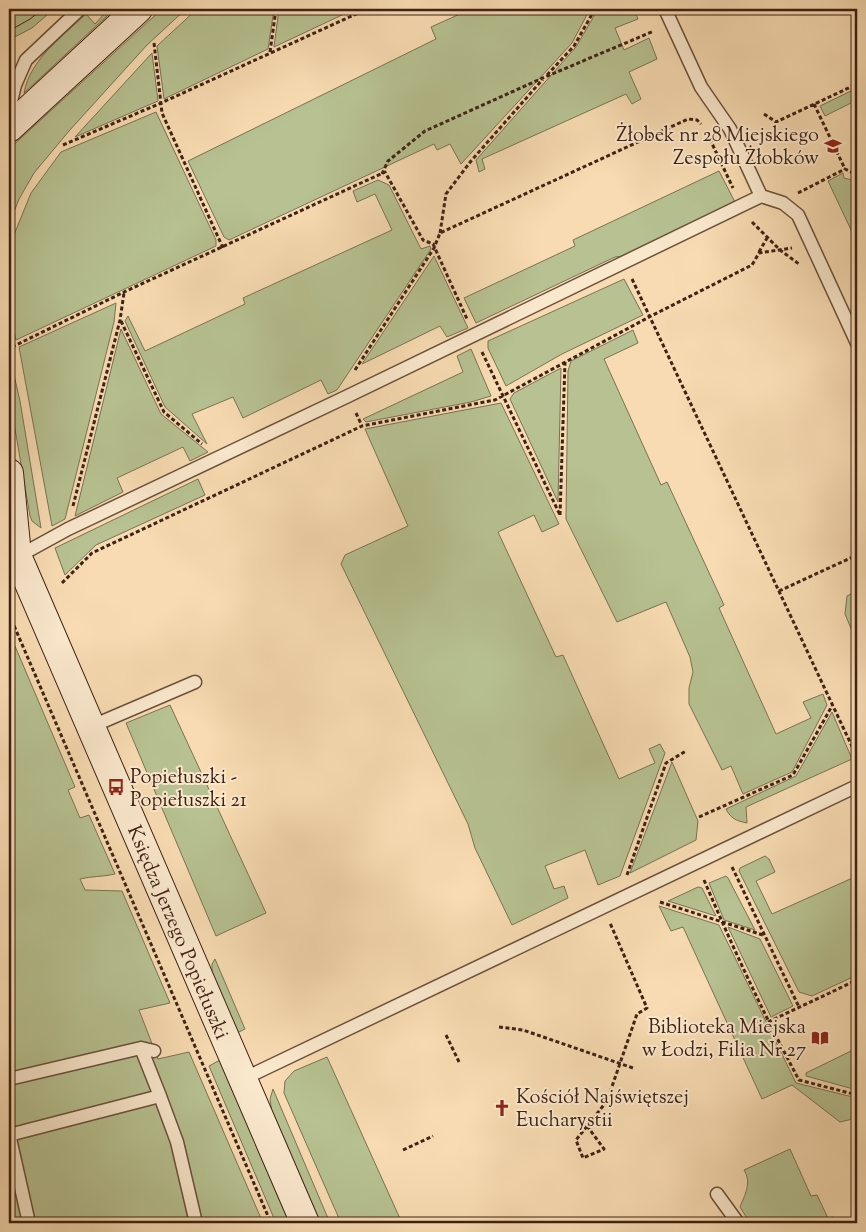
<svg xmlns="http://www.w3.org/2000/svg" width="866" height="1232" font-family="'Sorts Mill Goudy',serif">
  <rect width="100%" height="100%" fill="#f8dbb2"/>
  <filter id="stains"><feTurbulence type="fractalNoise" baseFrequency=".004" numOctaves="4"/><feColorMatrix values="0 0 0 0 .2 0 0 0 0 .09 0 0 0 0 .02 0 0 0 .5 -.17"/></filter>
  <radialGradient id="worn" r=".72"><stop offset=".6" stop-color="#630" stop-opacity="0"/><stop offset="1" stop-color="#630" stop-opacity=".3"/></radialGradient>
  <path fill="#b7c191" stroke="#7a7252" d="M9,9H54L32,28L9,40Z
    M162,9H186L147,45L69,131L34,173L19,199L9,225V149Z
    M197,9H274L268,49L164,99L157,46Z
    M279,9H340L342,15L274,47Z
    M471,9H590L572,43L461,164L450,144L437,150L434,144L229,240L224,237L188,161L436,39L431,27Z
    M598,9H634L638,19L615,28L624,50L649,38L657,59L629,72L641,99L632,104L626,94L482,159L485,169L479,172L476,160L576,47Z
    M105,13L108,15L24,93C30,59 63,36 86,14L95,24Z
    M152,53L158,101L75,137Z
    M857,88V100L825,116L820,106Z
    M156,112L216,240V246L16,340L9,311V247L31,193L61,152Z
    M719,171L735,202L624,256L615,257L476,323L464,298L575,246L573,240Z
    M843,173L844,178L852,180L857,177V230L852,232L828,181Z
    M378,180L389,185L421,249L430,246L431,249L337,390L328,394L321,380L243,418L233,397L192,414L207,444L165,407L125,321L128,316L145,351L245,304L243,298L392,230L375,194L357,202L353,191Z
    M434,256L468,328L447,337L440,326L362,364Z
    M624,279L643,315L562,354L506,386L488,348V341Z
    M116,303L114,322L65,519L52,526L19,347Z
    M121,329L161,414L208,452L190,461L183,447L117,478L123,492L75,516Z
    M633,330L638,343L604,359L661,485L667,482L724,605L719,608L776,734L811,718L803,702L823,694L827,705L792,772L743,794L731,766L722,770L689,704V688L693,672L690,657L666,602L617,622L566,519L568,371L571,361Z
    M471,349L491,396L471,402L366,422L363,419L463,372L457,356Z
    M9,353L20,401L41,528L32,521L30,516L9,394Z
    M561,368L558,502L510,399L514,393Z
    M501,403L559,524L542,532L534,515L498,532L556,657L563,655L619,779L655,763L649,749L660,744L665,753L620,876L598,885L585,850L545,866L554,889L564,886L568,898L512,925L475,848L468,824L341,564L345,555L408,526L365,429Z
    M198,479L205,495L96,545L65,575L55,548Z
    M857,591V643L845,614L847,596Z
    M9,632L75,787L68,790L80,818L89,815L115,874C103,877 91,876 80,879L85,890L122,891L170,1003L139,1010L158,1059L189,1052L263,1223H9Z
    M170,705L266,913L216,936L126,723Z
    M832,712L852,759L746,807L747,823C737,821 731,819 726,809L796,776Z
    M672,762L698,821L696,840L630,873Z
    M765,856L769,859L775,872L756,881L772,914L857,876V975L812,996L799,992L739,871L740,868Z
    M726,876L728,878L755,930L724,920L709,883Z
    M698,887L702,888L716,916L668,901Z
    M659,906L719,925L796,1083L857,1098V1118L840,1122L792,1085L762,1099L683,927L671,931Z
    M728,927L760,939L793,1006L771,1017Z
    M215,959L245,1029L237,1033L212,975V964Z
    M857,1048V1090L806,1076V1073Z
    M327,1057L402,1223H341L284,1093L285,1081L294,1071Z
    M220,1060L290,1223H276L209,1066Z
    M273,1089L330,1223H319L272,1113L270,1099Z
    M790,1149L811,1196L817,1195L828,1218L833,1217L836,1223H750L740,1207C745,1194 752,1183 744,1170Z"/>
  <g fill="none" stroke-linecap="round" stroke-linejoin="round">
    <g stroke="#6c503c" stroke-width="15">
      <path id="lane" d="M665,9L701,87L730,129L761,196L783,203L798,215L857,343
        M9,110L15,85L26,60L80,9
        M17,557L68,529L348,396L761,196
        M90,727L195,682
        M9,1079L141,1048L154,1051
        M243,1079L857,786
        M160,1096L177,1142L196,1223
        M9,1134L29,1223
        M9,1135L160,1096L141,1048
        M717,1194L738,1223"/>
    </g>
    <g stroke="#3e2214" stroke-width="30">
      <path id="secondary" d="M9,128L138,9
        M9,473L17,555
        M9,537L305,1223"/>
    </g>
    <path stroke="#3e2214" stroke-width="3" stroke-dasharray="4 2.5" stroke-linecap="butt" d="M154,43L162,113L223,248
      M270,52L276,9
      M547,75L574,46L595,9
      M814,104L845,169
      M764,114L776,122L857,84
      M707,133L733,188
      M63,145L161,103L367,9
      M382,174L388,161L425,131L545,77L654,31
      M798,193L845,169L853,173L857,171
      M752,222L780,250L799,264
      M440,233L446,194L471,161L543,79
      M759,252L767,238
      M632,279L857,757
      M121,321L164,412L202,444
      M12,347L124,292L385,172L423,240L433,244L467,319
      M482,352L560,515
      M852,360L857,371
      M355,370L434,248L440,233L688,119L697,120L701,124
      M356,413L362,426
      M73,506L120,320L124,293
      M560,515L565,362
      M62,583L92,553L362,426L495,400L651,316L752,265L759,253L792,248
      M779,591L857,555
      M9,614L271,1223
      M699,817L793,775L832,706
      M732,867L799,1007
      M627,875L666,763L686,751
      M704,880C733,948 764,1015 799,1080L857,1095
      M660,902L763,935
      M768,1022L857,980
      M499,1027L523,1030L633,1068
      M446,1035L460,1064
      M587,1126L604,1149L583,1158L576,1140L607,1101L637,1014L647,1008L610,923
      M403,1150L433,1136"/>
    <use href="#lane" stroke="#fae8cd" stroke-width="12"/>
    <use href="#secondary" stroke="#fae8cd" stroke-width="28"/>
    <path stroke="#3e2214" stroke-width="1" d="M9,31L30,19L43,9"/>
  </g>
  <defs>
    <g id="school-bare" transform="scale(1.35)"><path d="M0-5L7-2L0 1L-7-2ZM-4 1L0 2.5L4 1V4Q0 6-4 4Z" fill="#8f2418" stroke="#fae8cd" stroke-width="2.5" paint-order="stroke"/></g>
    <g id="bus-bare" transform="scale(1.35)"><path d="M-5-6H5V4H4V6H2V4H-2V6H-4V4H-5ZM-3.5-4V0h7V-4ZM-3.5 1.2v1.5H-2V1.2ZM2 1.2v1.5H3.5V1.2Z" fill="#8f2418" stroke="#fae8cd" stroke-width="2.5" paint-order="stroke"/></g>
    <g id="library-bare" transform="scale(1.35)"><path d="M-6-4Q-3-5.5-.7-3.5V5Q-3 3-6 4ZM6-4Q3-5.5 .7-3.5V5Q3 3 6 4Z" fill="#8f2418" stroke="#fae8cd" stroke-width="2.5" paint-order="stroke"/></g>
    <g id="church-bare" transform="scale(1.35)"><path d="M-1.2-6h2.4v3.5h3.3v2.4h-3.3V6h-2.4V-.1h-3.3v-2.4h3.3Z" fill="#8f2418" stroke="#fae8cd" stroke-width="2.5" paint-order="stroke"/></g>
  </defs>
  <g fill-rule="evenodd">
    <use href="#school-bare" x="833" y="146"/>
    <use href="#bus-bare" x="116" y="787"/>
    <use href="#library-bare" x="820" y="1038"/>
    <use href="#church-bare" x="502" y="1108"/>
  </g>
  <g text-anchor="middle" stroke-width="4" stroke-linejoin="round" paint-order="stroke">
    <g font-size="20" fill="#3e2214" stroke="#fae8cd" text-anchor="end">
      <text x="819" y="141">Żłobek nr 28 Miejskiego<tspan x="819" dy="23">Zespołu Żłobków</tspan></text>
      <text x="130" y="783" text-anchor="start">Popiełuszki -<tspan x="130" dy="23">Popiełuszki 21</tspan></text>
      <text x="806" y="1033">Biblioteka Miejska<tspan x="806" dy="23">w Łodzi, Filia Nr 27</tspan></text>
      <text x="516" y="1103" text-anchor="start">Kościół Najświętszej<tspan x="516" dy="23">Eucharystii</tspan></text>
    </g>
    <g font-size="20" fill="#3e2214" stroke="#fae8cd">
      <text transform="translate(179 932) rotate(67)" y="7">Księdza Jerzego Popiełuszki</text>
    </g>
  </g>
  <rect width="866" height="1232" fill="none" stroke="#f8dbb2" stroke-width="30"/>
  <rect x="10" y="10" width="846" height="1212" fill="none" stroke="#3e2214" stroke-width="2.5"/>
  <rect x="15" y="15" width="836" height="1202" fill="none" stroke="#3e2214"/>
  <rect width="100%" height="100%" filter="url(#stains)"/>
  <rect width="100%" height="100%" fill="url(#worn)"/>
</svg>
